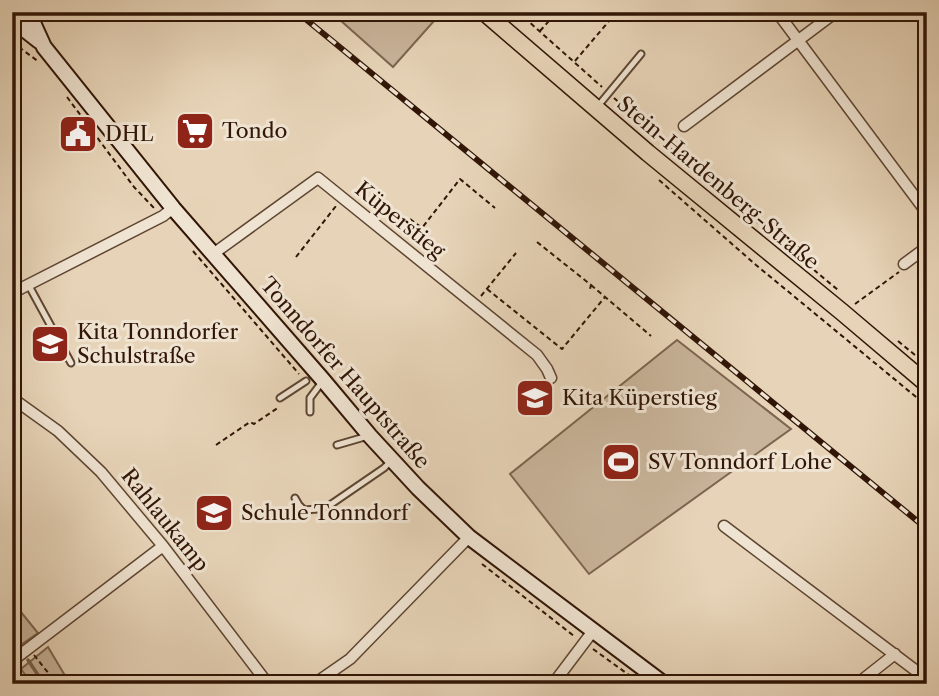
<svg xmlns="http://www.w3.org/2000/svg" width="939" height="696" font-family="'Libre Caslon Text',serif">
  <rect width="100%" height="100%" fill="#e7d4b8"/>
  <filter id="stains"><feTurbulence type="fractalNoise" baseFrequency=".00286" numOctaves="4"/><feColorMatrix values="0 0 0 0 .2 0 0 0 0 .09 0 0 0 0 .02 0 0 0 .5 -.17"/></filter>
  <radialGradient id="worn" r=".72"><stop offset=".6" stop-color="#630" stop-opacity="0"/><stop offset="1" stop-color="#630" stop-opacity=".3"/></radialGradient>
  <path fill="#c8b49a" stroke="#7c6450" stroke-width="2" d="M331,12H442L393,67Z
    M677,340L791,429L589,574L510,474Z
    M12,601L38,633L12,651Z
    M48,647L70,684H32L21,669Z"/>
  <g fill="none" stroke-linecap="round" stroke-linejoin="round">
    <path stroke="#79614c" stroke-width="3.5" d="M12,640L15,643
      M28,660L44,684"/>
    <g stroke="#5e4532" stroke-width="9">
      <path id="service" d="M598,106L641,54
        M28,284L71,363
        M280,398L306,381
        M310,412V398L322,382
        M337,445L368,436
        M295,498L299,505L304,510L318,509L330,505L384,468L392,460"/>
    </g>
    <g stroke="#5e4532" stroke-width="13">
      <path id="minor" d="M777,12L927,213
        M684,126L836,12
        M213,254L318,178L537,355L547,369L551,378
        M904,264L927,247
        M12,293L163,216L173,208
        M12,398L58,431L101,472L163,546L268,684
        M724,526L927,679
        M12,661L163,546
        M314,684L350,659L469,537
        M553,684L593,631
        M857,684L895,654"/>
    </g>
    <g stroke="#311506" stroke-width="18">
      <path id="secondary" d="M26,12L34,25L44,47L173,208L323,380L370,436L418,488L469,537L664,684
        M12,18L25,30L39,41"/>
    </g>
    <g stroke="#311506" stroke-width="19">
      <path id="primary" d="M484,12L648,153L842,312L927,384"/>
    </g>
    <path stroke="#311506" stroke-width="2" stroke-dasharray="5 3.5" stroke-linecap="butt" d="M465,12L472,18
      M518,12L602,87
      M540,31L557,12
      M12,42L39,62
      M575,61L609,21L613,12
      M67,97L134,187L154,208
      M614,98L696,171L838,290
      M664,142L675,133
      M659,180L756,265L927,406
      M410,219L422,228L460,179L495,208
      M537,242L591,285L590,289
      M193,251L299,374
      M296,257L336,206
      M591,285L651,336
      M487,289L562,349L605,297
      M481,296L516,253
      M855,304L899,272
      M898,341L927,365
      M216,445L250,422L254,424L279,407
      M482,564L574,636
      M12,627L22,640
      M593,649L640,683
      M34,655L57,684"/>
    <use href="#service" stroke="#efe3d1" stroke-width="5"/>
    <use href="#minor" stroke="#efe3d1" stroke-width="10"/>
    <use href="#secondary" stroke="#efe3d1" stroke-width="14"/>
    <use href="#primary" stroke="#e7d4b8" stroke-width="16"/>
    <g stroke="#311506" stroke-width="6">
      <path id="rail" d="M297,12L927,529"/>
    </g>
    <use href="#rail" stroke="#efe3d1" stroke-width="3.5" stroke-dasharray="10" stroke-linecap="butt"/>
  </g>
  <defs>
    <g id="supermarket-square" transform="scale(2.0125)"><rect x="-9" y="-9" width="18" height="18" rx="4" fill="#8f2418" stroke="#efe3d1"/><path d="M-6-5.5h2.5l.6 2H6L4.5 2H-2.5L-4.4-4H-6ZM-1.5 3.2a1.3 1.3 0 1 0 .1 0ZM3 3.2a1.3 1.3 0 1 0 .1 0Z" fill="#fff"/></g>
    <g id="civic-square" transform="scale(2.0125)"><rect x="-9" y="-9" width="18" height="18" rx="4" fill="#8f2418" stroke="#efe3d1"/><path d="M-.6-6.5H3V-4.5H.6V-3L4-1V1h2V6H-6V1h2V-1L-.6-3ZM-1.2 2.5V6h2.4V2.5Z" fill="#fff"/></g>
    <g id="school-square" transform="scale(2.0125)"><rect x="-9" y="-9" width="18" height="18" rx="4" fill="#8f2418" stroke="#efe3d1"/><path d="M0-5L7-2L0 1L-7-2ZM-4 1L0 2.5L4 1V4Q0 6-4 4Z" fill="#fff"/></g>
    <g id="stadium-square" transform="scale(2.0125)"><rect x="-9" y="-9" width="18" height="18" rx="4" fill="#8f2418" stroke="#efe3d1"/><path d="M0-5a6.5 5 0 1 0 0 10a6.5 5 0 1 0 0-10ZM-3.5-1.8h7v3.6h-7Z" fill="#fff"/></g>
  </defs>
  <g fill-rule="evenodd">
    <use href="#supermarket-square" x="195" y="131"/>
    <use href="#civic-square" x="78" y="134"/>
    <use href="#school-square" x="50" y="344"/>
    <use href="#school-square" x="535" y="398"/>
    <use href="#stadium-square" x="621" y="462"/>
    <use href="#school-square" x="214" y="513"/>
  </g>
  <g text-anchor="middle" stroke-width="6" stroke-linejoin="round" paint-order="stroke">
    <g font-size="21" fill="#311506" stroke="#efe3d1" text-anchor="start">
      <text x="222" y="138">Tondo</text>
      <text x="105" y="141">DHL</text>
      <text x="77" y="339">Kita Tonndorfer<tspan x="77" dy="24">Schulstraße</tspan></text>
      <text x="562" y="405">Kita Küperstieg</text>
      <text x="648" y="469">SV Tonndorf Lohe</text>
      <text x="241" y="520">Schule Tonndorf</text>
    </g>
    <g font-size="21" fill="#311506" stroke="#efe3d1">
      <text transform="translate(718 183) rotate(40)" y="7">Stein-Hardenberg-Straße</text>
      <text transform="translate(400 220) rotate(39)" y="7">Küperstieg</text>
      <text transform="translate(345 373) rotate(49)" y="7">Tonndorfer Hauptstraße</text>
      <text transform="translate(165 520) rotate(51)" y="7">Rahlaukamp</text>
    </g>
  </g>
  <rect width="939" height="696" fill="none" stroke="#e7d4b8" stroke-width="42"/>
  <rect x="14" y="14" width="911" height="668" fill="none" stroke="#311506" stroke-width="3.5"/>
  <rect x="21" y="21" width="897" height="654" fill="none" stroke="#311506" stroke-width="2"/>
  <rect width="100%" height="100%" filter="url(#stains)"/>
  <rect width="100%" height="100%" fill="url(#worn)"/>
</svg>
